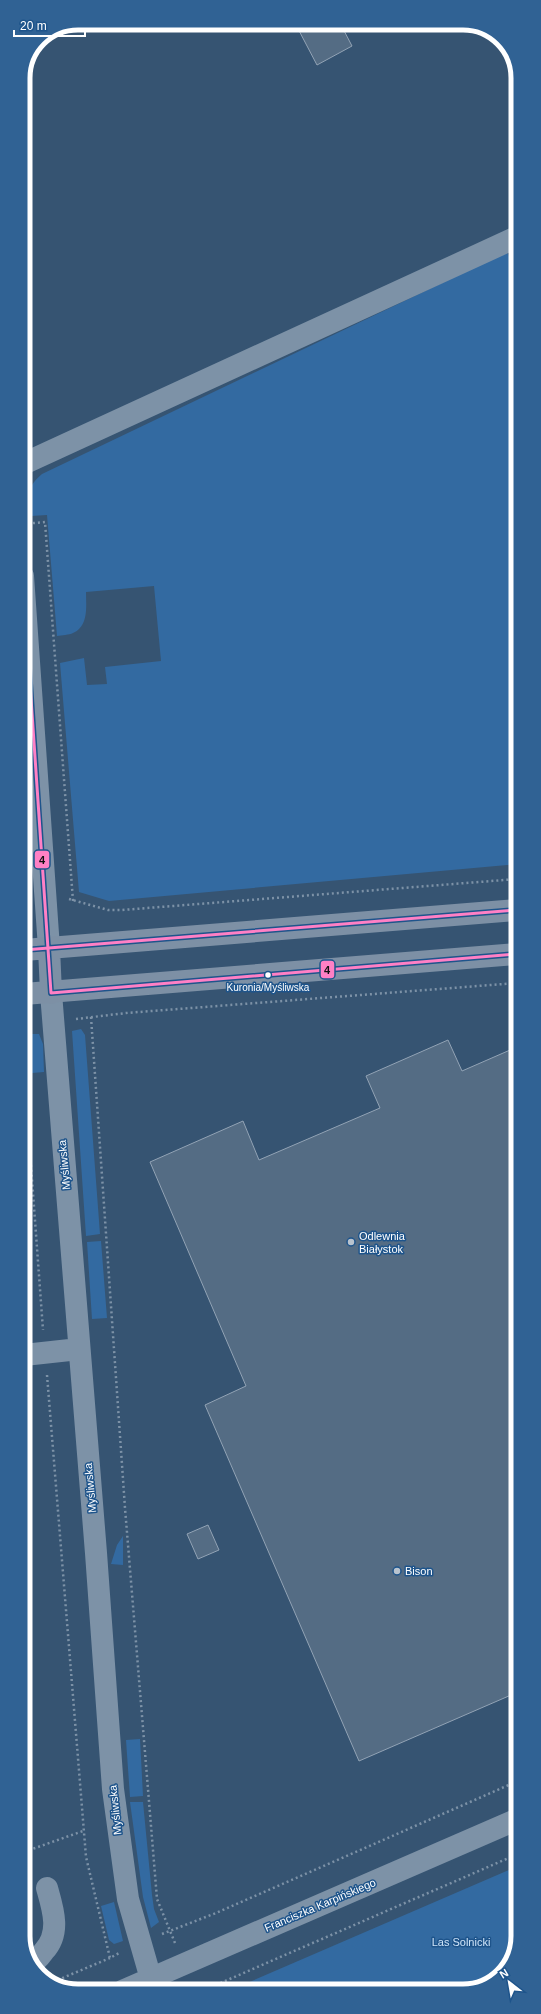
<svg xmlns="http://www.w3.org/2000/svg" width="541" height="2014" font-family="Arial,sans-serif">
  <rect width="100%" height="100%" fill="#365472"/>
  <path fill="#336aa1" d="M507,252L517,275V864L109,901L79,892L60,663L84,658L87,685L107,684L105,667L161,661L154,586L86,592C86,606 89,626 73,633C69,635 62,635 57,636L47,515L31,516C28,495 25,489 42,474Z
    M81,1029L85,1035L100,1234L86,1236L72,1031Z
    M31,1034H39L43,1044L44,1072L32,1073L28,1040Z
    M101,1241L107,1318L92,1319L87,1242Z
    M123,1536V1565L111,1564L117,1545Z
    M140,1739L143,1796L130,1797L126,1740Z
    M130,1802H143L152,1895L154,1909L159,1922L151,1928L143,1897Z
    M518,1866V1936L504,1972L474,1990H231Z
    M114,1902L123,1941L114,1944L109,1940L101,1906Z"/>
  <path fill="#546c84" stroke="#92a3b5" d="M295,23H340L352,46L317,65Z
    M448,1040L462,1071L517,1047L518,1692L359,1761L205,1405L246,1386L150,1162L243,1121L259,1160L380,1108L366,1076Z
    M208,1525L219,1550L198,1559L187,1534Z"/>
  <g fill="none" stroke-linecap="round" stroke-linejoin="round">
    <path stroke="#7d92a7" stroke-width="2.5" stroke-dasharray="2 3" stroke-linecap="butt" d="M23,524L45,522L73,901
      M69,899L108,910H122L517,879
      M91,1017L125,1508L157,1899L175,1943
      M76,1019L126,1013L517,983
      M24,1025H31
      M24,1070L43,1330
      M47,1375L86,1857L110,1958L119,1953
      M24,1852L83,1831
      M162,1934L216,1913L518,1781
      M53,1982L110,1958
      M194,1984L197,1991
      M202,1991L518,1854"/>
    <path stroke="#7d92a7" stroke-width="22" d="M23,464L517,237
      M23,576L49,948
      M51,993L96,1553L113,1789L128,1899L151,1979
      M24,1355L79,1349
      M33,1962C38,1960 41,1955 44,1951C61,1933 53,1909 47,1888
      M122,1991L518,1819"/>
    <path stroke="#7d90a5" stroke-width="22" d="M49,948L51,993
      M24,950L517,910
      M24,994L517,954"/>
    <g stroke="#1e548b" stroke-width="6">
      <path id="bus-1" d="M23,580L51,993L517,954
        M24,950L517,910"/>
    </g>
    <use href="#bus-1" stroke="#ff80c5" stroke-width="3"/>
  </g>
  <circle fill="#fff" stroke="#1e548b" stroke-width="1.5" cx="268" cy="975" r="3.5"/>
  <g fill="#b9c3ce" stroke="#1e548b" stroke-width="1.5">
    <circle cx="351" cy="1242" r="4"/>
    <circle cx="397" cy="1571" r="4"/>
  </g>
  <g text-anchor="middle" stroke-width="3" stroke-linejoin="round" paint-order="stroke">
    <g font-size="10" fill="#fff" stroke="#1e548b">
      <text x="268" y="991">Kuronia/Myśliwska</text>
    </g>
    <g font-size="11" fill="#fff" stroke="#1e548b">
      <text transform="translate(64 1165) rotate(-95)" y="4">Myśliwska</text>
      <text transform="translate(90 1488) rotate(-95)" y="4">Myśliwska</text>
      <text transform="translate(115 1810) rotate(-96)" y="4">Myśliwska</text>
      <text transform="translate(320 1905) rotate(-23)" y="4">Franciszka Karpińskiego</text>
    </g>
    <g font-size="11" fill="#fff" stroke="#1e548b" text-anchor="start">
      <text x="359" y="1240">Odlewnia<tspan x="359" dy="13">Białystok</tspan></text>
      <text x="405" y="1575">Bison</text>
    </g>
    <g font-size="11" fill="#cfe4f9" stroke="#1e548b">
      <text x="461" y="1946">Las Solnicki</text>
    </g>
  </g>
  <path d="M0 0H541V2014H0ZM78 30H463A48 48 0 0 1 511 78V1936A48 48 0 0 1 463 1984H78A48 48 0 0 1 30 1936V78A48 48 0 0 1 78 30Z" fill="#306294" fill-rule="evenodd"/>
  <path fill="none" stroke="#fff" stroke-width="5" d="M78 30H463A48 48 0 0 1 511 78V1936A48 48 0 0 1 463 1984H78A48 48 0 0 1 30 1936V78A48 48 0 0 1 78 30Z"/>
  <g stroke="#1e548b" stroke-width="1.5">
    <rect x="34" y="850" width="16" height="19" rx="4" fill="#ff80c5"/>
    <rect x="320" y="960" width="15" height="19" rx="4" fill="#ff80c5"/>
  </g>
  <g font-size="11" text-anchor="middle" font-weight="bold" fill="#111">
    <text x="42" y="864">4</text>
    <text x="327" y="974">4</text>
  </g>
  <g transform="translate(509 1982) rotate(329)" stroke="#1e548b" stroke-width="3" paint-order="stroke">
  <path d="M0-3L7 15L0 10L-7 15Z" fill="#ffffff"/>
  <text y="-6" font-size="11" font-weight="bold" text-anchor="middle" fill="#ffffff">N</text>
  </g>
  <path d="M14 30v6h71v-6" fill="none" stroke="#ffffff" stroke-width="2"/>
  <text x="20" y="30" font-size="12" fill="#ffffff" stroke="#1e548b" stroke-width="3" paint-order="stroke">20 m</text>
</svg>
